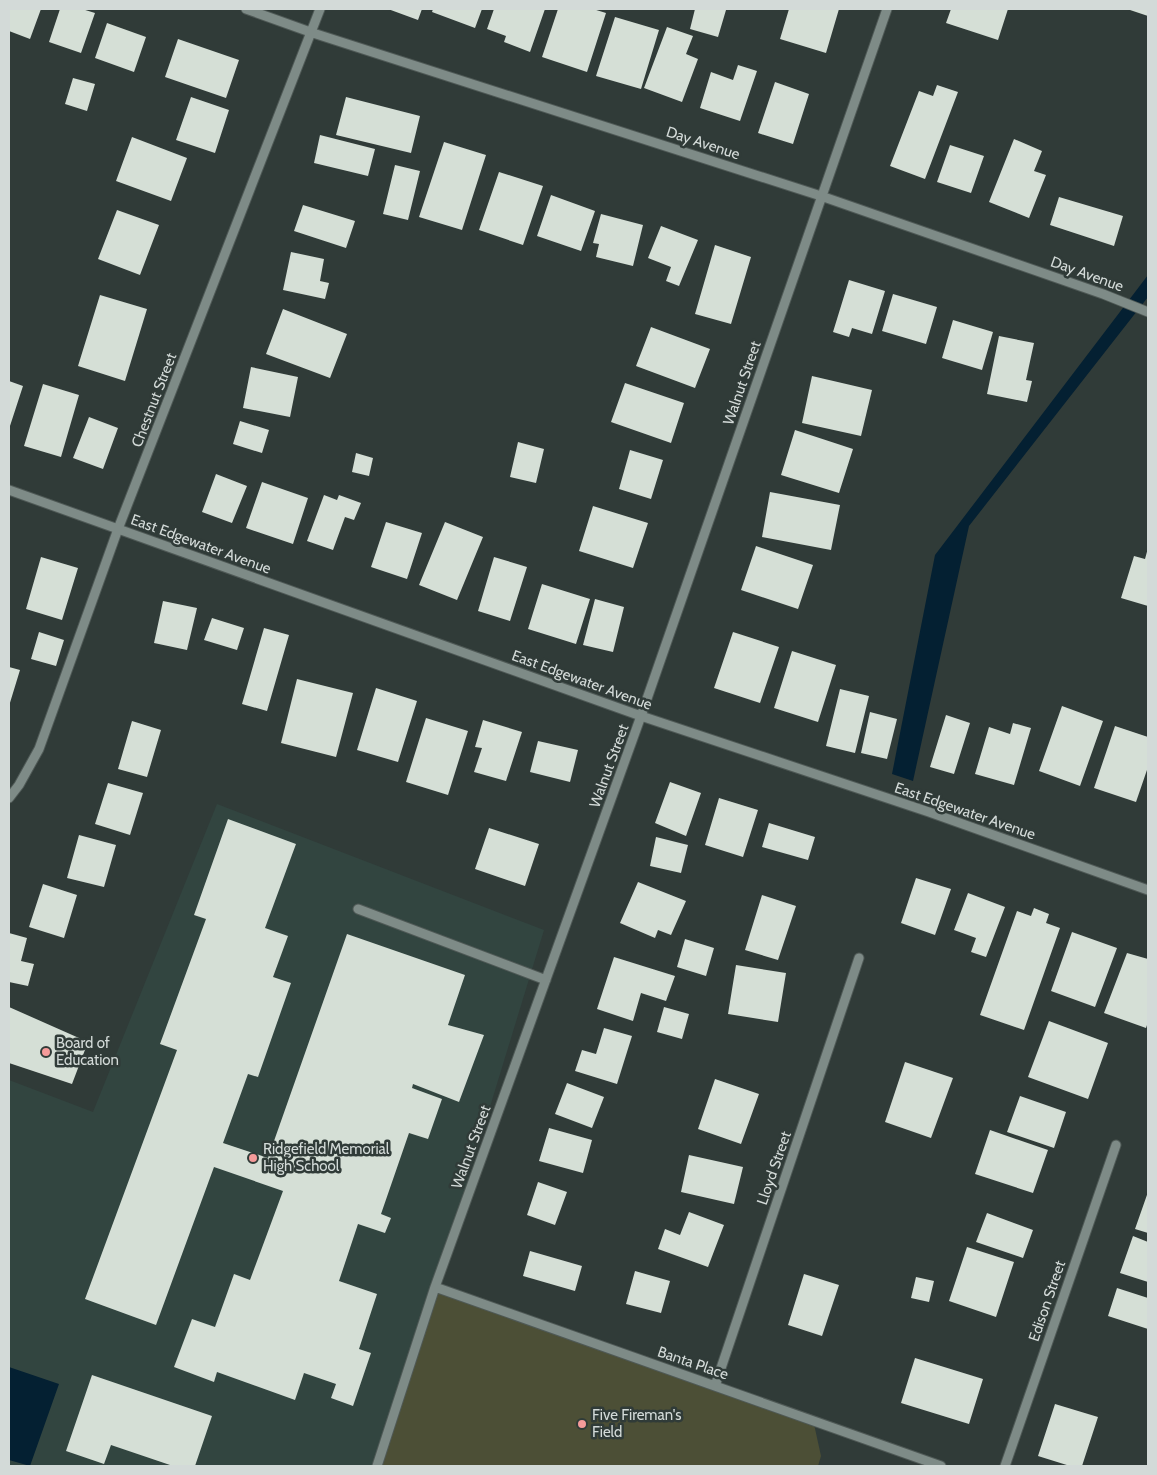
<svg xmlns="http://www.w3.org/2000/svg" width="1157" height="1475" font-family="Cabin,sans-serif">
  <rect width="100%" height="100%" fill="#303b38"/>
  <path fill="#324540" d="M217,804L544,930L435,1287L374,1465L9,1466V1080L93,1112Z"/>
  <path fill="#4c4f36" d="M435,1287L812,1415L821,1456L818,1466H368L374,1465Z"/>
  <path fill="#042032" d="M1148,275V297L969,526L913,781L892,774L935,555Z
    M9,1367L59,1384L30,1466L9,1460Z"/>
  <path fill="#d5dfd6" d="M9,9H41L30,39L9,31Z
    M60,9H82L95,13L81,53L49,42Z
    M388,9H422L418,20Z
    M433,9H482L475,28L432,12Z
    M494,9H545L530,52L504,42L506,36L487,29Z
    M558,9H593L606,13L587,72L542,57Z
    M695,9L726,10L718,37L690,29Z
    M789,9H839L826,53L780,39Z
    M951,9H1008L998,40L946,23Z
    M1127,9H1148V16Z
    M615,17L659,30L641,89L596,76Z
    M107,23L146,37L134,72L95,58Z
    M667,27L693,36L686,54L698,59L682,102L644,88Z
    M178,39L239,60L226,98L165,77Z
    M738,65L757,71L740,121L700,108L711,72L733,80Z
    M73,78L95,84L87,111L65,104Z
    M775,82L809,94L793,144L758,133Z
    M937,85L958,92L925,179L890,166L919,91L933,96Z
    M191,97L229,110L215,153L176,140Z
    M346,97L420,116L411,153L336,135Z
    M320,135L375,149L368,176L314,163Z
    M132,137L187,158L171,201L116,181Z
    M1014,139L1042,151L1034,171L1046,175L1029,218L989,202Z
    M444,142L486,155L462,230L419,217Z
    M950,145L984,156L971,193L937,182Z
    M395,165L420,171L408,220L383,214Z
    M499,172L543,186L523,245L479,230Z
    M551,195L595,211L581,251L537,236Z
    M1059,197L1123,216L1114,246L1050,225Z
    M303,205L355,221L346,248L294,231Z
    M117,210L159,225L140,275L98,259Z
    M601,214L643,225L633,266L596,257L599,244L593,243Z
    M661,226L698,240L679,286L666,281L671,267L648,258Z
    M715,245L751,257L731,324L695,314Z
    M291,252L324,259L320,281L329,283L325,299L283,290Z
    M849,280L885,291L872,334L852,328L849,337L833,332Z
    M893,294L937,307L926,344L882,331Z
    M100,295L147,309L125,381L78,366Z
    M283,309L347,334L330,378L266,354Z
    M953,320L993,332L982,370L942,358Z
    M651,327L710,349L695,388L636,366Z
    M999,336L1034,343L1026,380L1032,381L1027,402L987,394Z
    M251,367L298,377L290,417L243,408Z
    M812,376L872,390L861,436L802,423Z
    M9,381L23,386L9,429Z
    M625,383L684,403L671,443L611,422Z
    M43,384L79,395L61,457L24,446Z
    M89,417L118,428L103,469L73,458Z
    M240,421L269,430L262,453L233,444Z
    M795,430L853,449L839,493L781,475Z
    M518,442L544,449L536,483L510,477Z
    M630,450L663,460L651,499L619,489Z
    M356,453L373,458L369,476L352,472Z
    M216,474L247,486L232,523L202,512Z
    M262,482L308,498L293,544L246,528Z
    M770,492L840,505L831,550L762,537Z
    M324,495L337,500L339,495L361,503L354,520L345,517L333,550L307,541Z
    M593,506L648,523L633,568L579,551Z
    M386,522L422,533L407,579L371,567Z
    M445,522L483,537L457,600L419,585Z
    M756,546L813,565L798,609L741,590Z
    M1148,548V606L1121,598L1134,556L1145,559Z
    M41,557L78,568L62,620L26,609Z
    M494,557L527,567L510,621L478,611Z
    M542,584L590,599L576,644L528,629Z
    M595,599L624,607L613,652L583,645Z
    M163,601L197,608L187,650L154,643Z
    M212,618L244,628L237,650L204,640Z
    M264,628L289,635L267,711L242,704Z
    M39,632L64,640L56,666L31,659Z
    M733,632L779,647L760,703L714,688Z
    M792,651L836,665L818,722L774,708Z
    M9,667L20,670L9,706Z
    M297,679L353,693L336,757L281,743Z
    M376,688L417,701L398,762L357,750Z
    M840,689L869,696L855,753L826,746Z
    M1062,706L1103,721L1080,786L1039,771Z
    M870,712L897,719L887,759L861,753Z
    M946,715L970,723L954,774L930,767Z
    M426,718L468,731L448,795L406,782Z
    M483,720L522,732L506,781L474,772L482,748L475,747Z
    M132,721L161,730L147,777L118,769Z
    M1013,723L1031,728L1014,785L975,774L989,727L1010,734Z
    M1115,726L1148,737V767L1136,802L1094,788Z
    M538,741L578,750L570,782L530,772Z
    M670,782L701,793L686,836L655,823Z
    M108,783L143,793L130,835L95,824Z
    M719,798L758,810L743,857L705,845Z
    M228,819L296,844L265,928L288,936L273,977L291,983L258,1077L248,1074L223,1143L268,1158L347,934L465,975L448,1025L484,1035L459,1102L413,1084L412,1088L442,1099L428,1139L409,1133L381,1214L391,1218L385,1233L358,1224L339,1281L377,1294L359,1349L371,1353L353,1406L331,1398L336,1384L304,1373L295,1400L217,1372L214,1382L174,1367L192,1319L215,1327L234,1274L250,1280L283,1191L214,1167L156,1325L85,1299L177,1050L160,1044L206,919L194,915Z
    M769,823L815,837L808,860L762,847Z
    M489,828L539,844L525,886L475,869Z
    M79,835L116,845L104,887L67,878Z
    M656,837L688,845L681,873L650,866Z
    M916,878L951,889L935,935L901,923Z
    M638,882L686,901L671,935L658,930L655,938L620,923Z
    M43,884L77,895L64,938L29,927Z
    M968,893L1005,907L986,957L971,952L976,938L954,930Z
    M762,895L796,906L778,960L745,950Z
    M1034,908L1049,914L1046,923L1060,928L1024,1030L980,1015L1017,911L1031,916Z
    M1072,932L1117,948L1095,1007L1051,991Z
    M9,933L27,938L21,961L34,964L28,986L9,982Z
    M685,939L714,948L706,976L677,967Z
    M1127,953L1148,959V1022L1146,1028L1104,1013Z
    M614,957L675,976L666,1001L641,993L633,1021L597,1009Z
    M736,965L786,973L778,1022L728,1014Z
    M9,1007L88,1042L72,1084L9,1063Z
    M664,1007L689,1014L682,1039L657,1032Z
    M1049,1021L1108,1043L1088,1099L1028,1077Z
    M604,1028L632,1036L617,1084L575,1071L582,1050L596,1054Z
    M905,1062L953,1078L931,1138L885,1122Z
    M715,1079L759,1094L741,1144L698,1129Z
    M567,1083L604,1097L592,1128L555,1114Z
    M1020,1096L1066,1112L1054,1148L1007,1132Z
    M549,1128L592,1140L583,1173L539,1161Z
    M990,1130L1048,1150L1033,1193L975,1174Z
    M689,1155L743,1167L734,1204L681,1192Z
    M538,1182L567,1192L555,1225L527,1215Z
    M1148,1192V1233L1135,1229Z
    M689,1212L724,1225L708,1267L658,1249L665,1229L680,1235Z
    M987,1213L1033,1230L1023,1258L976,1242Z
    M1133,1236L1148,1242V1282L1120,1273Z
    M967,1247L1014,1262L996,1317L949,1301Z
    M530,1251L582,1266L575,1291L523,1276Z
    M635,1271L670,1281L661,1313L626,1304Z
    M804,1274L839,1285L822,1336L788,1325Z
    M916,1277L934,1281L929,1302L911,1298Z
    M1117,1288L1148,1298V1329L1108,1316Z
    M915,1358L983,1379L969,1424L901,1403Z
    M92,1375L212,1416L195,1466H173L111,1445L104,1464L66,1451Z
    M1055,1404L1098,1417L1082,1466H1070L1038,1456Z"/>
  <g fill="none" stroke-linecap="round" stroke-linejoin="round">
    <g stroke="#4f5956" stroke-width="11">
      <path id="minor" d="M246,9L313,33L821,196L1103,294L1148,312
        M9,490L641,716L929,812L1148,890
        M9,798L19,785L39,749L118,529L320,9
        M358,909L546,980
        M435,1287L941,1466
        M715,1386L859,958
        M377,1466L435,1287L641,716L887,9
        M1005,1466L1116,1145"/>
    </g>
    <use href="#minor" stroke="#7e8b87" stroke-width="9"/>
  </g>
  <g fill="#f59b9a" stroke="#303b38" stroke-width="2">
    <circle cx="46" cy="1052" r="5"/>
    <circle cx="253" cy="1158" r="5"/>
    <circle cx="582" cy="1424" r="5"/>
  </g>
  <g text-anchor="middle" stroke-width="5" stroke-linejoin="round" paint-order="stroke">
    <g font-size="15" fill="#d3dad8" stroke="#303b38">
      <text transform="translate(703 143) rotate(18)" y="5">Day Avenue</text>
      <text transform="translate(1087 274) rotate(20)" y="5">Day Avenue</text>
      <text transform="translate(742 383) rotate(-71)" y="5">Walnut Street</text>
      <text transform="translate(154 400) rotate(-69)" y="5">Chestnut Street</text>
      <text transform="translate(201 544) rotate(20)" y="5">East Edgewater Avenue</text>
      <text transform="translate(582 680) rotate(20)" y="5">East Edgewater Avenue</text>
      <text transform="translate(609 766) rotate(-70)" y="5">Walnut Street</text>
      <text transform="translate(965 811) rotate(19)" y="5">East Edgewater Avenue</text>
      <text transform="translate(471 1147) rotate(-70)" y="5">Walnut Street</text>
      <text transform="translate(774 1168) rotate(-71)" y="5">Lloyd Street</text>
      <text transform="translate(1047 1301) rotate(-71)" y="5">Edison Street</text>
      <text transform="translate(693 1363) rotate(19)" y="5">Banta Place</text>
    </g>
    <g font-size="15" fill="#d3dad8" stroke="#303b38" text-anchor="start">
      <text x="56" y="1048">Board of<tspan x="56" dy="17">Education</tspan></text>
      <text x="263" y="1154">Ridgefield Memorial<tspan x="263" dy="17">High School</tspan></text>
      <text x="592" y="1420">Five Fireman's<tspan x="592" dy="17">Field</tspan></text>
    </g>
  </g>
  <rect width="1157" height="1475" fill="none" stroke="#d3dad8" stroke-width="20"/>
</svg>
